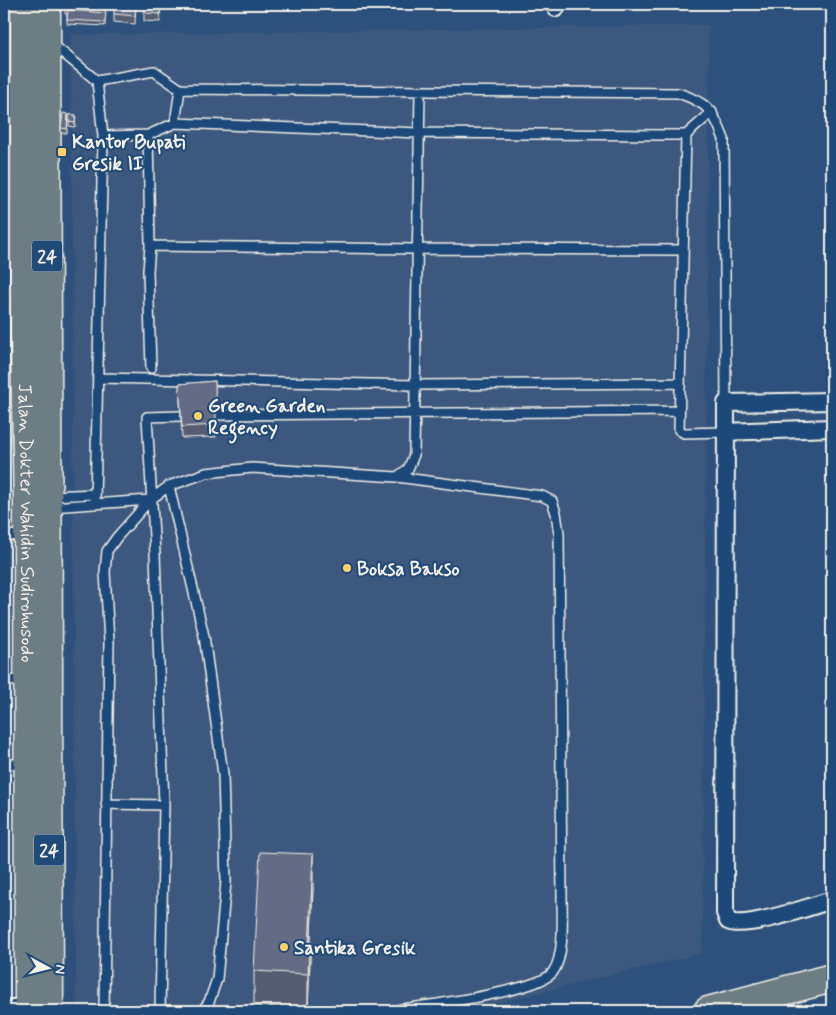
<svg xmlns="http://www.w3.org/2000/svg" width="836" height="1015" font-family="Mynerve,sans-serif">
  <rect width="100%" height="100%" fill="#2d517c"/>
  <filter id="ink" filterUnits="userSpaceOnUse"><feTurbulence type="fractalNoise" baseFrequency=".02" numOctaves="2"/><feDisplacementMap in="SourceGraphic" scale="10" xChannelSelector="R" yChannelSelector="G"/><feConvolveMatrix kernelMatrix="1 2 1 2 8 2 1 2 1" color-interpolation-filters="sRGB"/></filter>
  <g filter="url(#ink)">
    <path fill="#3d597e" d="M709,25L702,953L463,1011H76L71,35Z
      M4,213H14L8,982L4,991Z"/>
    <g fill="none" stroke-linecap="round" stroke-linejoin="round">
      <g stroke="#f4f1e8" stroke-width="12">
        <path id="lane" d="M51,43L97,81L103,136L95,503
          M97,81L154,71L180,89L678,93C708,103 713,110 724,139L726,403
          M175,123L180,89
          M148,135L150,246L148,271L151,368
          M686,135L679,430L684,433L725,432
          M103,136L148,135L175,123L419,133L666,135H686L712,112
          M4,210H22
          M150,246L417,249L683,250
          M4,294L22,295
          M99,378L415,385L680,383
          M216,415L679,411
          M169,486L204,636L223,774L226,882L217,979L209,1002L202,1011
          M51,496L95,494
          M51,507L150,500
          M4,536L26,535
          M4,679L26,683
          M4,764H26
          M106,804L164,805
          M104,1011L109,642L105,572L107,551L117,537L150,500L169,486L206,473L252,468L397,477L408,469L414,455L420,91
          M160,1011L164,805L155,554L147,417L181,416
          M391,1011C420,1006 539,992 553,972C565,955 562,916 562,896L559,534L556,513L552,501L542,496L397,477"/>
      </g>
      <g stroke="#f4f1e8" stroke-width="20">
        <path id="street" d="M556,8L558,4
          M832,401L726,403L725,913L728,921C744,930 812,906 832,900
          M725,432L832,428
          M4,1008H29"/>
      </g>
      <g stroke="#f4f1e8" stroke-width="31">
        <g id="highway">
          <path id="s1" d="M25,4L24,296L28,508L29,1011"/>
          <path d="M46,4L49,1011"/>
          <path d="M708,1011L832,978"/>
        </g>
      </g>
      <use href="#lane" stroke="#1f4a7a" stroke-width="9"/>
      <use href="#street" stroke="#1f4a7a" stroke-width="16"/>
      <use href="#highway" stroke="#6d7d84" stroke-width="28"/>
    </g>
    <path fill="#555d72" stroke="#f4f1e8" d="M65,4H106L105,26L67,24V14H65Z
      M136,4L135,24L114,22V14Z
      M161,4L160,22L144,21V13Z
      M68,114L67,133H61V128Z
      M69,115H76L75,127L69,126Z
      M215,381L216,437L182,438L179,384Z
      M313,888L308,1008L254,1006V971Z"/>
    <path fill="#454c5c" stroke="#f4f1e8" d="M313,854V888L308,1008V974Z"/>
    <path fill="#636c84" stroke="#f4f1e8" d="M65,4H106V9L65,6Z
      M114,4H136L135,16L114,14Z
      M145,4H161L160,14L144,13Z
      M68,10L106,13L105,22L67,20Z
      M63,113L68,114L67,129L61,128Z
      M69,115H76L75,123L69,122Z
      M215,381L216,425L182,427L179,384Z
      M260,852L313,854L308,974L254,971Z"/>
  </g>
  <g fill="#ffd166" stroke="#1f4a7a" stroke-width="2">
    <rect x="57" y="147" width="10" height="10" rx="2.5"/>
    <circle cx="198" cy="416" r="5"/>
    <circle cx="347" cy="568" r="5"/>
    <circle cx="284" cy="947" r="5"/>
  </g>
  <g text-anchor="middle" stroke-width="4" stroke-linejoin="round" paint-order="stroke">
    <g fill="#1f4a7a" stroke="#b4bfc7" stroke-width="1">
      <rect x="32" y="240.5" width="30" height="31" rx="4"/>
      <rect x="34" y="834.5" width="30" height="31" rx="4"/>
    </g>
    <g font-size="18" font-weight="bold" fill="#f4f1e8">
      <text x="47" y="262">24</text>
      <text x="49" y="856">24</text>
    </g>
    <g font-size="19" font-weight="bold" fill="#f4f1e8" stroke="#1f4a7a" text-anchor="start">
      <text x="72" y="148">Kantor Bupati<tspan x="72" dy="22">Gresik II</tspan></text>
      <text x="208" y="412">Green Garden<tspan x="208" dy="22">Regency</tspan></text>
      <text x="357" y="575">Boksa Bakso</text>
      <text x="294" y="954">Santika Gresik</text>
    </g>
    <g font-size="19" fill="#f4f1e8" stroke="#1f4a7a">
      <text dy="7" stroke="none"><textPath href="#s1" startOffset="519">Jalan Dokter Wahidin Sudirohusodo</textPath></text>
    </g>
  </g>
  <rect width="836" height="1015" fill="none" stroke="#1f4a7a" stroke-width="20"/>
  <rect x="10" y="10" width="816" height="995" fill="none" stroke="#f4f1e8" stroke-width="2" filter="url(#ink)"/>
  <g transform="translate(48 968) rotate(97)" stroke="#1f4a7a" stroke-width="4" paint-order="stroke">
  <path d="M0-4L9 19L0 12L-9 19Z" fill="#f4f1e8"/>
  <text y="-8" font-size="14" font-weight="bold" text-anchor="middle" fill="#f4f1e8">N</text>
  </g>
</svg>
